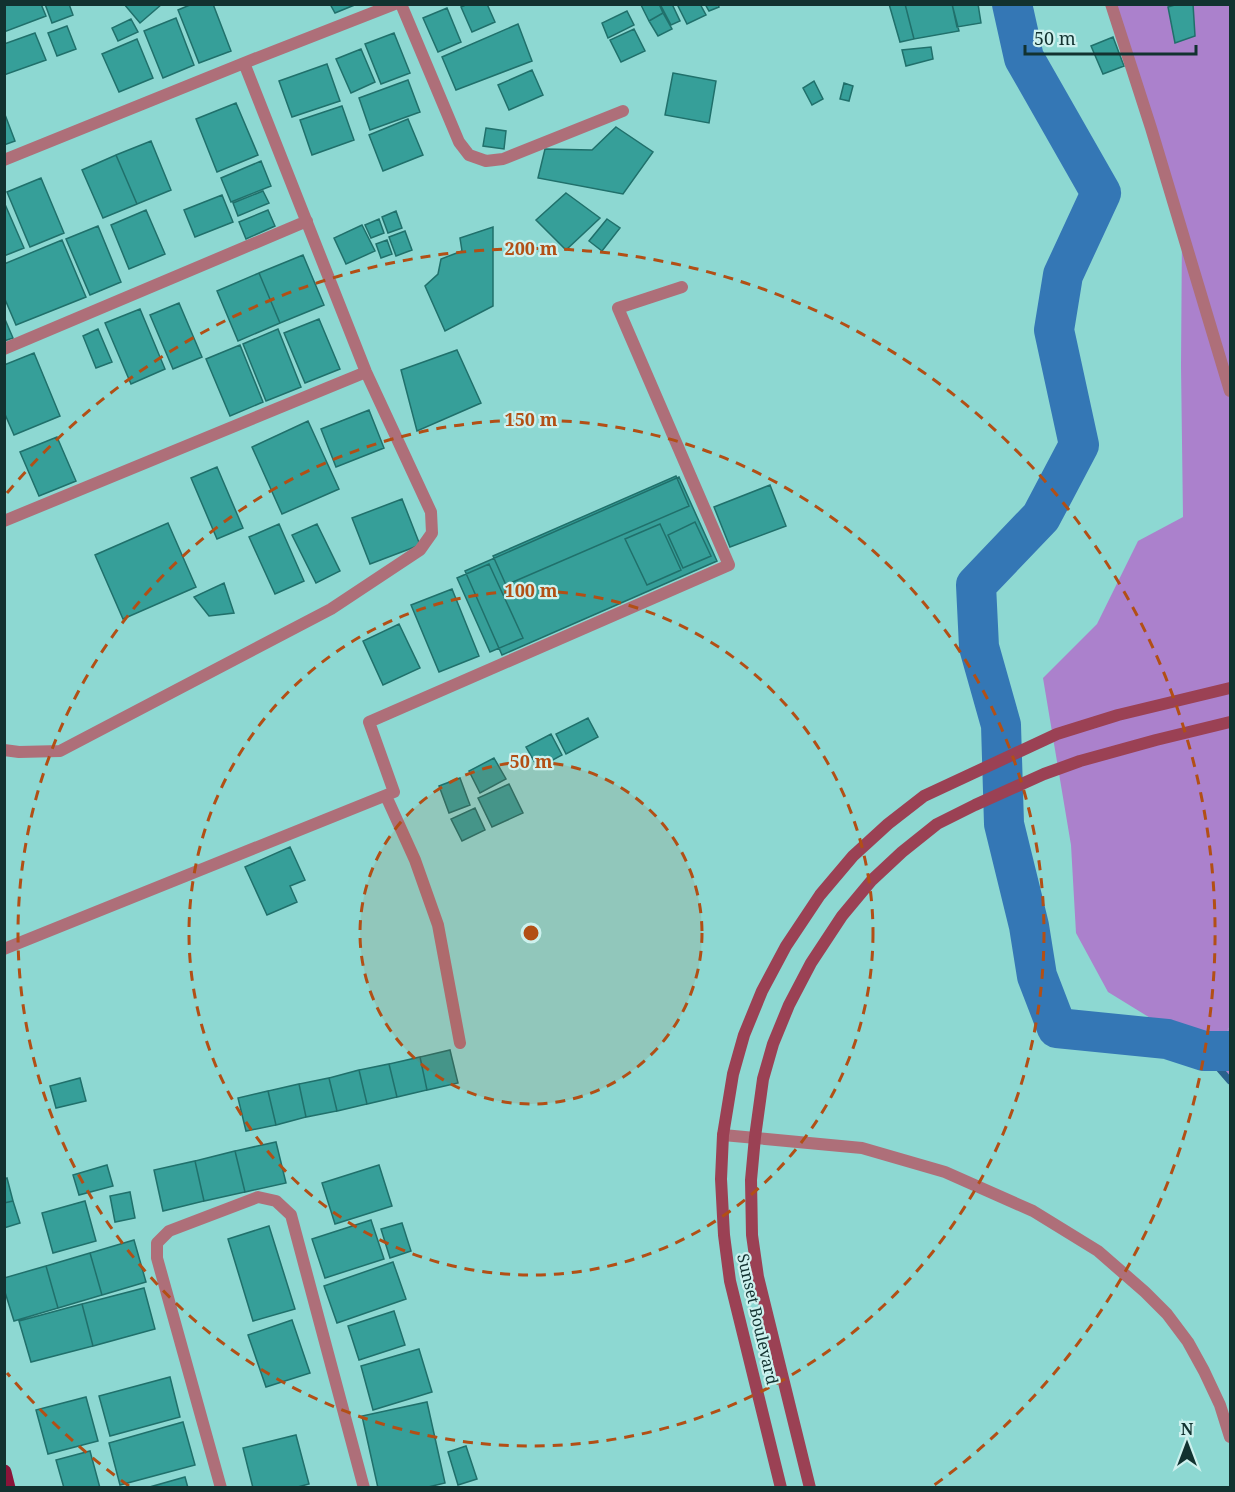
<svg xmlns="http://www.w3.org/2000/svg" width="1235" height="1492" font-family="'Noto Serif',serif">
  <rect width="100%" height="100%" fill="#8dd8d2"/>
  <path fill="#ab81cc" d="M1110,5H1230V1026L1222,1039L1226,1051H1206L1230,1061V1081L1204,1051L1108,992L1076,933L1071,845L1043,678L1097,624L1138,541L1183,517L1181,366L1182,231Z"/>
  <path fill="#af83d0" d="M1230,1026V1063L1222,1039Z"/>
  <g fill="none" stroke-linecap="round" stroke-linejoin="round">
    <path stroke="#2a628d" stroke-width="7" d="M1204,1051L1230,1081"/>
    <path stroke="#3477b5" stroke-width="40" d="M1012,4L1024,58L1101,193L1063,275L1054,330L1079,445L1041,517L976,585L979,647L1001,725L1004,824L1029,926L1037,976L1057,1028L1167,1039L1204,1051H1230"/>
  </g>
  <path fill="#369f99" stroke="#20706b" stroke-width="1.5" d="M4,4H41L46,16L4,32Z
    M45,4H69L73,15L52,23Z
    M124,4H162L140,23Z
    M192,4H213L231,51L199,63L178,10Z
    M330,4H357L335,13Z
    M468,4H487L495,22L472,32L461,7Z
    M659,4L663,13L649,21L641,5Z
    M660,4H672L680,21L671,25Z
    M677,4H700L706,15L687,24Z
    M705,4H718L719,7L709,11Z
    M889,4H905L914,39L900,42Z
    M905,4H952L959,31L914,39Z
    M952,4H978L981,23L957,27Z
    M1178,4H1193L1195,36L1175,43L1168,7Z
    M447,8L461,42L438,52L423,18Z
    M627,11L634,25L608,38L602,23Z
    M663,13L672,29L658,36L649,21Z
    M176,18L194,65L163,78L144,31Z
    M131,19L138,32L118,41L112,28Z
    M518,24L532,61L456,90L442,57Z
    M67,26L76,49L57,56L48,33Z
    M634,29L645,51L621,62L610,40Z
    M35,33L46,60L4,75V44Z
    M394,33L410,73L381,84L365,44Z
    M1113,37L1124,66L1103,74L1091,46Z
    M137,39L153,78L119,92L102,54Z
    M931,47L933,59L906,66L902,50Z
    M361,49L375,82L351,93L336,59Z
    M327,64L340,101L292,117L279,81Z
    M532,70L543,95L509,110L498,85Z
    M673,73L716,81L709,123L665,115Z
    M408,80L420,112L370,130L359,98Z
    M814,81L823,99L812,105L803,88Z
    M844,83L853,86L849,101L840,99Z
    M236,103L258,155L217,172L196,119Z
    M342,106L354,140L312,155L300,120Z
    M4,112L15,141L4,145Z
    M408,119L423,155L383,171L369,135Z
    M616,127L653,152L623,194L538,178L545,149L592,150Z
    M486,128L506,131L504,149L483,146Z
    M151,141L171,190L137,204L116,155Z
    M116,155L137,204L103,218L82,170Z
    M261,161L271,186L231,202L221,178Z
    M41,178L64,233L30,247L7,192Z
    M263,191L269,203L238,216L233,203Z
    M566,193L600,218L566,250L536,220Z
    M222,195L233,222L195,237L184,210Z
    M4,202L24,248L4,256Z
    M146,210L165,254L129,269L111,225Z
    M268,210L275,226L246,239L239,222Z
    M396,211L402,228L388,233L382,217Z
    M379,219L384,233L371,238L365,225Z
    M607,219L620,228L602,251L589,241Z
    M362,225L375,251L346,264L334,238Z
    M98,226L121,282L90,295L66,239Z
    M493,227V306L445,331L425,286L438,274L441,259L462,251L460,238Z
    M405,231L412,250L396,256L389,237Z
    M62,240L86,297L16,325L4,297V264Z
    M387,240L392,254L381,258L376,244Z
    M303,255L324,305L280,323L259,273Z
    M259,273L280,323L238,341L217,291Z
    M179,303L202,357L173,369L150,315Z
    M140,309L165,369L131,384L105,323Z
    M4,317L13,338L4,341Z
    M319,319L340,369L305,383L284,333Z
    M98,329L112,362L96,368L83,336Z
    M278,329L301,387L266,401L243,344Z
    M240,345L263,402L230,416L206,359Z
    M457,350L481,403L417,431L401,370Z
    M34,353L60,416L14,435L4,412V365Z
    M369,410L384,448L336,467L321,429Z
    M308,421L339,489L282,514L252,447Z
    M57,437L76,481L39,496L20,452Z
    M217,467L243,528L217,539L191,478Z
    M676,476L689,506L506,585L493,556Z
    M679,477L717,561L502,655L465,571Z
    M770,485L786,526L730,547L714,507Z
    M402,499L420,545L370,564L352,518Z
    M695,522L711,556L683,568L668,535Z
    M168,523L196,587L123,619L95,555Z
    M279,524L304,581L275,594L249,537Z
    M317,524L340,571L316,583L292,535Z
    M660,524L681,570L647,585L625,539Z
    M489,564L523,638L490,652L457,578Z
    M224,583L234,613L209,616L194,597Z
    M452,589L479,656L439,672L411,605Z
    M399,624L420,668L383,685L363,641Z
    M588,718L598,737L566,754L556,734Z
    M551,734L562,755L538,768L526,747Z
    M494,758L506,779L480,793L469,771Z
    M460,778L470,805L449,813L439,786Z
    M509,784L523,813L492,827L478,798Z
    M475,808L485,830L462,841L451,819Z
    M290,847L305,880L290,886L297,902L267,915L245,867Z
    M450,1050L458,1083L427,1090L420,1057Z
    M420,1057L427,1090L397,1097L389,1064Z
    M389,1064L397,1097L367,1104L359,1070Z
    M359,1070L367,1104L337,1111L329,1078Z
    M80,1078L86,1101L56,1108L50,1086Z
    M329,1078L337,1111L306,1117L299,1084Z
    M299,1084L306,1117L276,1125L268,1091Z
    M268,1091L276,1125L246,1131L238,1098Z
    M276,1142L286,1183L245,1192L235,1151Z
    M235,1151L245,1192L204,1201L195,1161Z
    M195,1161L204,1201L163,1211L154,1170Z
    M107,1165L113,1186L79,1195L73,1175Z
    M379,1165L392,1206L335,1224L322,1183Z
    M7,1178L13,1201L4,1203V1179Z
    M130,1192L135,1218L115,1222L110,1196Z
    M13,1201L20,1223L4,1228V1203Z
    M85,1201L96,1241L53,1253L42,1213Z
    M371,1220L384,1259L325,1278L312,1239Z
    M402,1223L411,1251L390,1258L381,1229Z
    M269,1226L295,1309L253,1321L228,1239Z
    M134,1240L146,1282L102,1295L90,1253Z
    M90,1253L102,1295L58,1308L46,1266Z
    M393,1262L406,1299L337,1323L324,1286Z
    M46,1266L58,1308L14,1321L4,1289V1278Z
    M144,1288L155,1329L93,1346L82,1304Z
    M82,1304L93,1346L31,1362L19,1321Z
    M394,1311L405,1345L359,1360L348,1326Z
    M292,1320L310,1373L266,1387L248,1335Z
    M419,1349L432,1392L373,1410L361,1366Z
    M170,1377L180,1417L110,1436L99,1396Z
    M86,1397L98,1441L48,1454L36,1410Z
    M427,1402L445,1483L424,1488H378L362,1416Z
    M183,1422L195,1465L120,1485L109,1443Z
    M296,1435L309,1484L294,1488H253L243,1448Z
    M466,1446L477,1479L458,1485L448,1452Z
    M90,1451L100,1488H64L56,1460Z
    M185,1477L188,1488H146Z"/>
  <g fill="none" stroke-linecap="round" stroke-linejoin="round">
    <path stroke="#ae6f79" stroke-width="12" d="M401,4L459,142L469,155L486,161L503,159L623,111
      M1111,4L1151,128L1230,391
      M4,160L244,63L395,4
      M4,349L307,221
      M4,521L366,372
      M4,750L19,752L60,751L331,609L420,550L432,533L431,512L366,372L244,63
      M386,796L415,860L438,925L460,1043
      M4,949L394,792L369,722L729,565L618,308L682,287
      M723,1135L862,1148L945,1172L1033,1211L1098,1251L1145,1292L1167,1314L1188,1342L1204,1371L1220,1405L1230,1437
      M221,1488L157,1258V1243L169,1231L258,1197L276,1201L291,1215L364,1488"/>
    <path stroke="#9b4154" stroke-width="12" d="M781,1488L730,1281L724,1235L721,1179L723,1135L733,1074L744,1035L762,991L786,946L820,895L853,856L888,824L924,796L1057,734L1118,715L1230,688
      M810,1488L758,1277L752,1235L751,1180L755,1137L763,1079L773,1044L789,1005L811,963L842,916L872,880L902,852L937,824L975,805L1044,774L1080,761L1156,740L1230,722"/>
    <path stroke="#8a1439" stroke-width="15" d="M4,1472L8,1488"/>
  </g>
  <circle cx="531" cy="933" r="171" fill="#b24f15" fill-opacity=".12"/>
  <g fill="none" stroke="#b24f15" stroke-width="3" stroke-dasharray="10 8">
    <circle cx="531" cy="933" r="171"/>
    <circle cx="531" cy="933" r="342"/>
    <circle cx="531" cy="933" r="513"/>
    <path d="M129 1486A684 684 0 0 1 7 1373M7 493A684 684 0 1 1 933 1486"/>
  </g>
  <g text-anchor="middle" stroke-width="4.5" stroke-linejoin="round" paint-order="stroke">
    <g font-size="16" fill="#123230" stroke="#cdf1ee">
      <text transform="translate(758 1319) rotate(77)" y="6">Sunset Boulevard</text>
    </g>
  </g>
  <circle cx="531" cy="933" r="9" fill="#b24f15" stroke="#cdf1ee" stroke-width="3"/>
  <g font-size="18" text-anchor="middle" font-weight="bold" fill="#b24f15" stroke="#cdf1ee" stroke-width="4.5" stroke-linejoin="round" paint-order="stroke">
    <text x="531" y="255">200 m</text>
    <text x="531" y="426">150 m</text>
    <text x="531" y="597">100 m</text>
    <text x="531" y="768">50 m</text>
  </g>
  <rect width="1235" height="1492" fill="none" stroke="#123230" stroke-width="12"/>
  <g transform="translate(1187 1444)" stroke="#cdf1ee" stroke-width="4.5" paint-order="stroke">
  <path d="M0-4.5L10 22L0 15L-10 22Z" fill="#123230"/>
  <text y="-9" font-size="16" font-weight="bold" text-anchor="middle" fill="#123230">N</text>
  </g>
  <path d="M1025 45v9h171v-9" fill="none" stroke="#123230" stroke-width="3"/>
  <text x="1034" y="45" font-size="18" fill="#123230" stroke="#cdf1ee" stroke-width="4.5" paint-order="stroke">50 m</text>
</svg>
